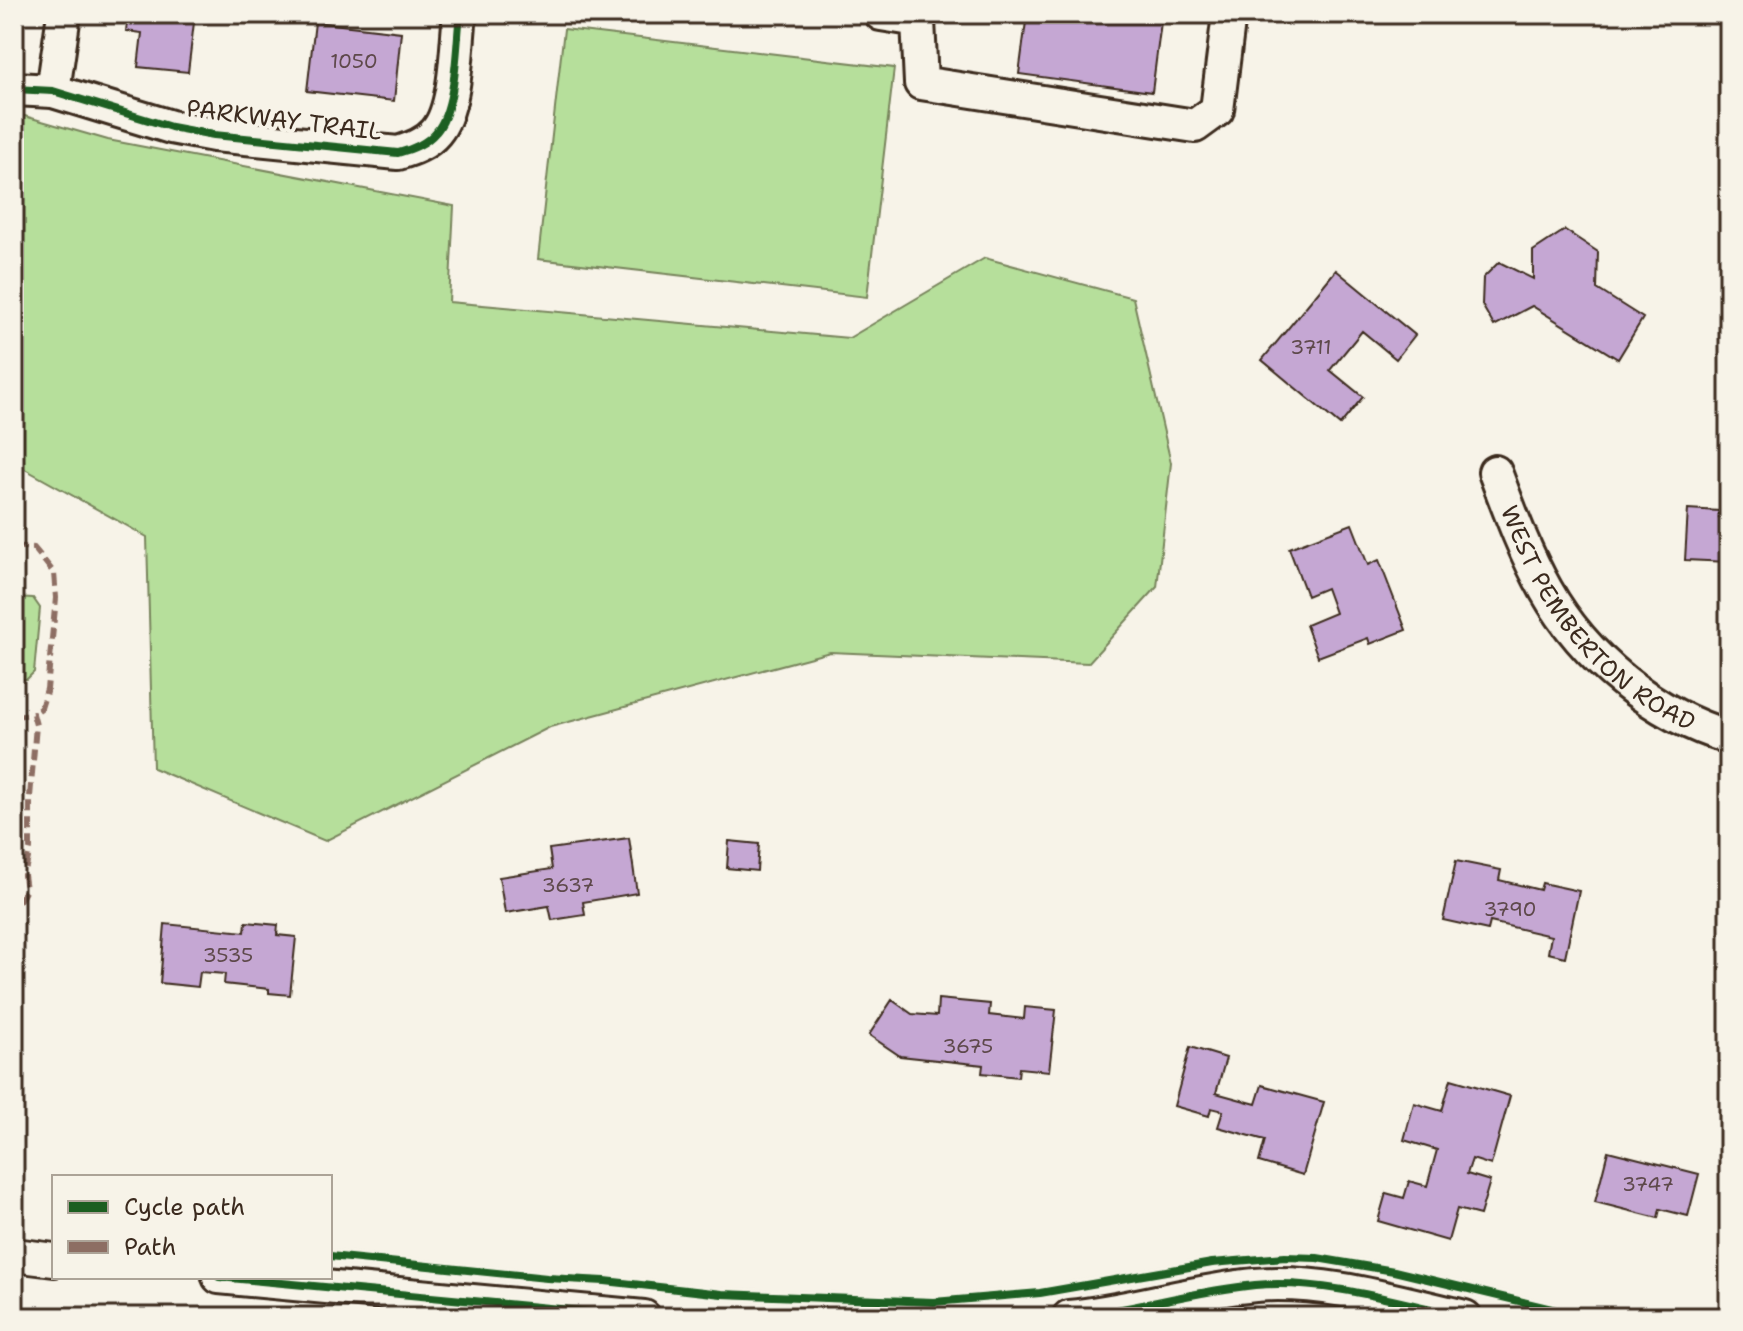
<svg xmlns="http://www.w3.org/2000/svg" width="1743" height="1331" font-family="'Shantell Sans',sans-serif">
  <rect width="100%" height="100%" fill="#f7f3e8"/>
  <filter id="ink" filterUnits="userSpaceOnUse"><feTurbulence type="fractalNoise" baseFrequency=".0125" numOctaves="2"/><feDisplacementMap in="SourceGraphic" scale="16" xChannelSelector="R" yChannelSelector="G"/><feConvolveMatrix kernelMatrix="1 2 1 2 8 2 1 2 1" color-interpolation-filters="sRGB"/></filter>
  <g filter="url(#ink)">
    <path fill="#b6df9b" stroke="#78845c" stroke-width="2" d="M564,29L894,68L867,297L538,259Z
      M14,113L108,140L454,206L449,302L849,338L985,258L1133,298L1171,463L1157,587L1088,663L830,652L550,727L325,841L153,768L147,537L14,463Z
      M14,597L33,598L40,608L34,672L27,679H14Z"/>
    <path fill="#c5a7d3" stroke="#3b2a1e" stroke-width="2" d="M128,14H195L188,72L138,67L142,33L126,31Z
      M1027,14H1162L1152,92L1019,74Z
      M315,22L401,32L394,101L307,91Z
      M1565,230L1598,252L1597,289L1643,318L1618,359L1532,306L1494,326L1482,305L1483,278L1499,262L1533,279V251Z
      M1336,270L1415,335L1396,359L1362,331L1330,370L1363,397L1340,425L1262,360Z
      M1688,509L1719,511V517L1729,518V562L1685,560Z
      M1352,524L1368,565L1379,560L1406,630L1370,644L1368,638L1318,657L1306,625L1335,613L1326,588L1307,596L1289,548Z
      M14,805L23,815L22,827L14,833Z
      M629,838L637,893L583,902L585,915L552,920L549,906L505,913L499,877L552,869L549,849Z
      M729,841L759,844L757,871L727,868Z
      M1456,861L1501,870L1499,880L1540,890L1542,883L1579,891L1565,957L1548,953L1551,936L1490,922L1488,930L1443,920Z
      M246,922L278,925L277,935L296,937L290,995L269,993V989L224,984L225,974L200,972L198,987L160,983L165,924L245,932Z
      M938,999L990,1004L989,1015L1024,1019L1025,1007L1056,1010L1049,1071L1019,1068L1018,1077L982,1073L983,1065L900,1056L869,1035L892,1000L912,1014L937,1016Z
      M1190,1047L1226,1058L1216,1093L1256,1104L1262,1085L1324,1102L1303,1175L1259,1162L1265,1140L1218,1127L1223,1111L1211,1108L1209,1116L1174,1106Z
      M1451,1079L1510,1096L1491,1165L1472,1159L1467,1174L1490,1181L1480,1215L1457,1209L1448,1241L1378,1221L1386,1193L1404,1198L1409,1181L1427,1186L1437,1150L1404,1140L1414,1103L1442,1111Z
      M1608,1151L1699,1174L1688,1216L1660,1209L1658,1218L1595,1202Z"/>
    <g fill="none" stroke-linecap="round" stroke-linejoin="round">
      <g stroke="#3b2a1e" stroke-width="38">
        <g id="minor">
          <path d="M881,14L918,20L921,83L1195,126L1217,110L1229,14"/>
          <path d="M14,89L53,91L171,127L214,135L398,153C412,149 426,144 436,132C457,108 456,45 460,14"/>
          <path d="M53,91L64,14"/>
          <path id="s1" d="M1495,472C1510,512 1525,553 1546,590C1585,659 1654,715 1729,737"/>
          <path d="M14,1255L54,1260"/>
          <path d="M219,1277L644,1317"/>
          <path d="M1069,1317C1131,1311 1192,1291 1255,1285C1324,1279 1398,1302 1465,1317"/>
        </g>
      </g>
      <use href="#minor" stroke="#f7f3e8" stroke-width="32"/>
      <path stroke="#8d6e63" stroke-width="6" stroke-dasharray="12 6" stroke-linecap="butt" d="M14,546L34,548L54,573L56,598L47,689L41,708L33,714
        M14,716L33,714L36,725L30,797V849L24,875L26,890L14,909"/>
      <g stroke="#f7f3e8" stroke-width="13">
        <path id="cycleway" d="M14,89L53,91L171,127L214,135L398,153C412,149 426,144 436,132C457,108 456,45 460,14
          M330,1256L547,1278L605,1281L722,1294L934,1302L1040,1293L1212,1263L1285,1257L1317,1258L1394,1271L1585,1317
          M219,1277L644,1317
          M1069,1317C1131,1311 1192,1291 1255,1285C1324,1279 1398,1302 1465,1317"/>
      </g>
      <use href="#cycleway" stroke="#1b5e20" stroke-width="8"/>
    </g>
  </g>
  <g text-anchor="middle" stroke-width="8" stroke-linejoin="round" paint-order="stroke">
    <g font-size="20" fill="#5e494b">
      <text x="354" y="68">1050</text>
      <text x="1311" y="354">3711</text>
      <text x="568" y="892">3637</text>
      <text x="1510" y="916">3790</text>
      <text x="228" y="962">3535</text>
      <text x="968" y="1053">3675</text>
      <text x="1648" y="1191">3747</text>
    </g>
    <g font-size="24" fill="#3b2a1e" stroke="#f7f3e8">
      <text transform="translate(284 120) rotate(7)" y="8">PARKWAY TRAIL</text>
      <text dy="8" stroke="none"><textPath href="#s1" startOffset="184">WEST PEMBERTON ROAD</textPath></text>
    </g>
  </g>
  <rect width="1743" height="1331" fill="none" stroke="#f7f3e8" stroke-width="48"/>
  <rect x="24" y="24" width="1695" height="1283" fill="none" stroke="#3b2a1e" stroke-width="3" filter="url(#ink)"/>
  <rect x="52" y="1175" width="280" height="104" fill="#f7f3e8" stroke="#aca397" stroke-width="2"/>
  <rect x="68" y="1201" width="40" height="12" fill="#1b5e20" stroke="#aca397" stroke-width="2"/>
  <text x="124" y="1215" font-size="24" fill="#3b2a1e">Cycle path</text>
  <rect x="68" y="1241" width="40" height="12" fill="#8d6e63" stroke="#aca397" stroke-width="2"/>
  <text x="124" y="1255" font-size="24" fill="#3b2a1e">Path</text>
</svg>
